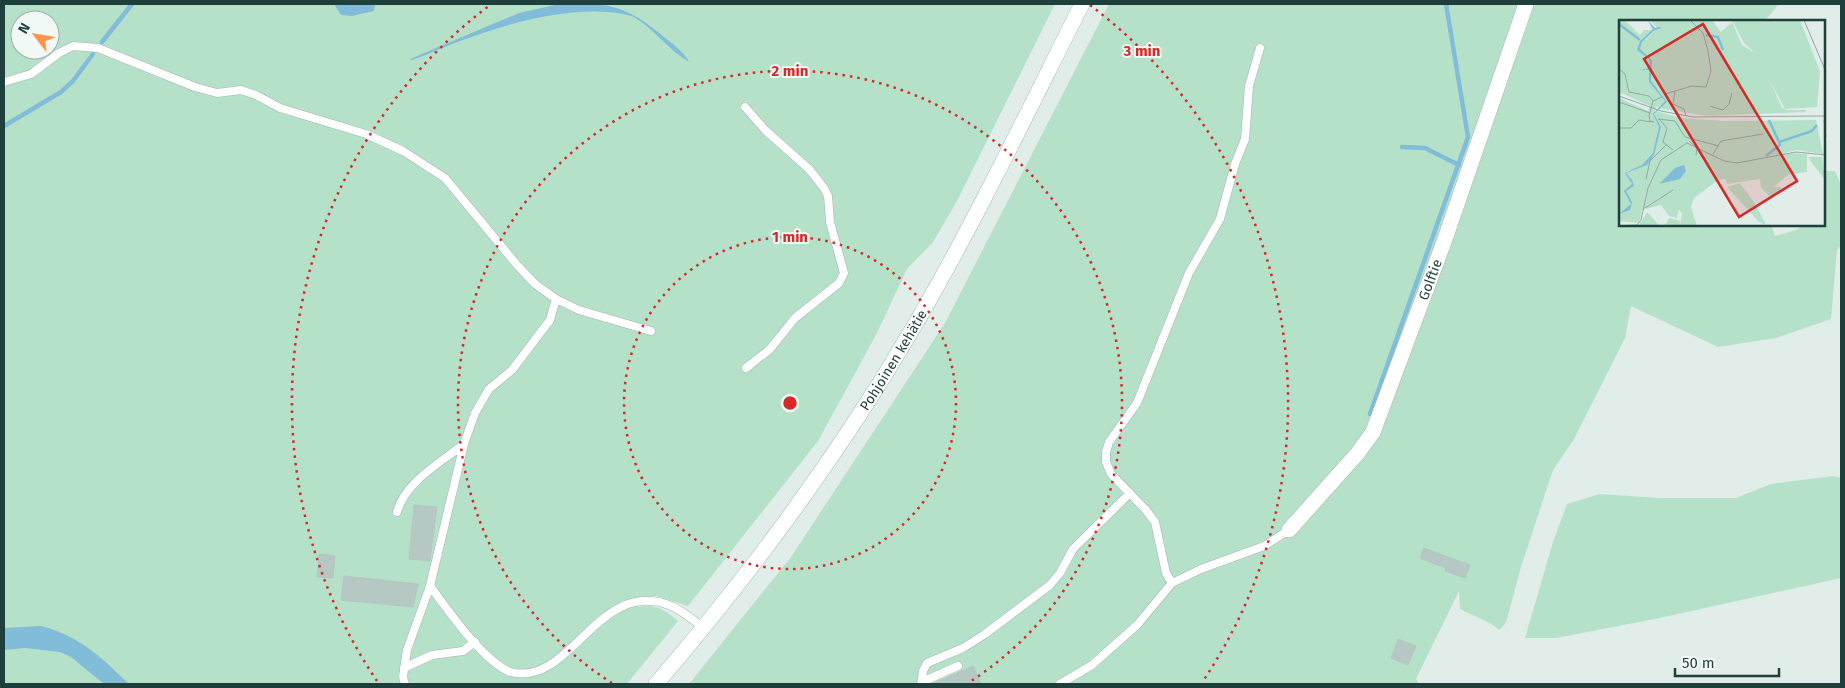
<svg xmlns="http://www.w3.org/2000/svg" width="1845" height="688" font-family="'Fira Sans',sans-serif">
  <rect width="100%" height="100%" fill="#e0ede9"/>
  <path fill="#b6e1c9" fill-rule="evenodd" d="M4,4H1055L957,201L933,242L907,269L876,335L818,441L688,606L656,596L645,598L639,607C654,603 667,611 678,621L627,684H4ZM20,20H50V50H20Z
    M1109,4H1779L1765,21H1620V225H1771L1775,236L1799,229L1800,225H1824V171H1835L1841,185V245L1837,250L1831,319L1776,338L1718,347L1631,306L1625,338L1574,439L1553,470L1521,567L1506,623L1499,630C1487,619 1474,617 1460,609L1459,591L1416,679L1419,684H689L791,557L945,323Z
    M1833,476L1841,478V578L1655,619L1556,638H1525L1553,542L1567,504L1600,494L1658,498H1736L1771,484Z"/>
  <path fill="#81bdd8" d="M334,4H375L374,11L352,16L341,15Z
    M559,4C608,2 626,5 664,37C673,44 684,52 689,62C668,50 654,28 632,16C569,0 480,31 421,57L411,60L410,59L519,13Z
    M41,626C80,636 101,657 129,684H104L71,657L60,652L25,648L4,650V628Z"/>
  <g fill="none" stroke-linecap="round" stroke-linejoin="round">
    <path stroke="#81bdd8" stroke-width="4.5" d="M102,42L132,4
      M4,126L61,92L73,81L93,54
      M1402,147L1425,148L1459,165
      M1370,414L1468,137L1446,4"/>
  </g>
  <path fill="#b5c8c3" stroke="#b2c7c2" d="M414,505L437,507L430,561L409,559Z
    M1424,548L1470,565L1465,578L1445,571L1446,568L1420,558Z
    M319,554L335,556L333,578L317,577Z
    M344,576L418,584L413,607L341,600Z
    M1398,639L1416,646L1408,665L1391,658Z
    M973,666L981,684H933Z"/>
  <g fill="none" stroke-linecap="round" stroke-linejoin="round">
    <g stroke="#a2b5b2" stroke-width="9">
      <path id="lane" d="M4,82L31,74L59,53L73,46L98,48L195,87L217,93L241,90L256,95L280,108L366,134L403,151L445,178L517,265L535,284L556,299L550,320L512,370L489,389L475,413L464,444L430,586L407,650L403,677L405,684
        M745,107L765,130L809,169L824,188L828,196L830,222L844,273L839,283L795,318L770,349L746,368
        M556,299L579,310L651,331
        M397,512C405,482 440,463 464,444
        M1172,583L1166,573L1155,522L1145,509L1111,474L1106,462V452L1109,442L1137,403L1189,273L1220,219L1235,164L1245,139L1249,86L1260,48
        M430,586C449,611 482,660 510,672C571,688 597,578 669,605C682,610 693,620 704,628
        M404,668L432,655L463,651L475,642
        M922,682L958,666
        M921,684L923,671L927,663L963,648L985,634L1050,585L1060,573L1073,549L1130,493
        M1060,684L1092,665L1137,625L1172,583L1201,569L1264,546L1289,530"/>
    </g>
    <g stroke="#a2b5b2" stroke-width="16">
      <g id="street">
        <path id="s1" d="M1289,530L1357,454L1373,432L1444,242L1526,4"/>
      </g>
    </g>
    <g stroke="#9dbab4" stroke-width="16">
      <g id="secondary">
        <path id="s2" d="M656,684C753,571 841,452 916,323C976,220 1028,111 1082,4"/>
      </g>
    </g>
    <use href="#lane" stroke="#fff" stroke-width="8"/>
    <use href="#street" stroke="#fff" stroke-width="15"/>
    <use href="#secondary" stroke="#fff" stroke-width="15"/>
  </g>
  <g fill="none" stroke="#d62828" stroke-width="2.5" stroke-dasharray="2.5 5">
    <circle cx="790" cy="403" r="166"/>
    <path d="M612 683A332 332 0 1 1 968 683"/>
    <path d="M377 681A498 498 0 0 1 490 5M1090 5A498 498 0 0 1 1203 681"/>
  </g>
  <g text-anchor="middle" stroke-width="4" stroke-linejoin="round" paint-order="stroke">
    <g font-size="14" fill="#1f3f3c" stroke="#f1f9f6">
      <text dy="5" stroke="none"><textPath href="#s1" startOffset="292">Golftie</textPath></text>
      <text dy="5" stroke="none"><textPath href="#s2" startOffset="402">Pohjoinen kehätie</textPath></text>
    </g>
  </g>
  <g transform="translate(1619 20)">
    <rect width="206" height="206" fill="#e0ede9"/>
    <path d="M0,0H6L21,15L25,10H33L29,0L34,9L23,19L27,20L38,8L31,0H93L102,12L113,2L123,25L136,33L125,23L113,0H181L201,51L198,87L166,89L150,59L163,88L169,90H187V92L88,96L38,88L44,84L37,87L35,94L37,91L62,98L105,101L197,100L204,134L178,130L165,133L188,134V152L169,155L155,167H162L161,173L151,176L142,168L141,159L108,164L107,159L99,160L75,178L72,187L78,206L15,207L8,204L20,205L28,192L41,206L47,204L50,198L61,201V205L63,194L60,189L58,198L50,196L42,185L23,190L20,203L0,201V78L29,91L31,86L0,72ZM189,137H203L206,160L193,143ZM121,163L137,185L147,205L140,202L108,167Z" fill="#b6e1c9"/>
    <path d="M29,0L36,8L40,7L43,8L36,10L23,22L21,29L33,40L32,61L48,82L35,94L42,107L35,135L28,145L7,153L13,160L19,158L13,160L15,166L7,171L13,182L11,190L0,194L12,184L5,171L13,164L6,153L23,145L34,133L40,107L34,94L46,81L30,62V50H21L31,48L30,39L18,30L21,21L34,9ZM65,145L67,151L61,159L40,164L56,148Z" fill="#81bdd8"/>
    <path fill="none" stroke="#81bdd8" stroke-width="2.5" d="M0,4L21,20M87,15L99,17L104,30M150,100L160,122M147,136L161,125L160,122L193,111L198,105"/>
    <path fill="none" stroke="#93a7a4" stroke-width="1" d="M185,0L207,52M0,49L6,54L10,72L30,76L34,81M56,71L54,84L65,89L67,96M46,74L73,66L87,67L92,51L89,31L84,13L71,0M0,76L42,91L74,97L205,96M0,82L31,93M91,86L104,90L110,84L113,73M39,99L56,101L66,117L100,126M40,99L48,108L44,122L54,130M205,100L207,117M35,102L31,101L30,96L34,81L43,77M0,108H12L20,100L32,102M70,121L78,128L77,135M94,134L102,121L144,114M27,159L31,141L47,125M26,188L54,170M7,206L18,205L22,200L29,168L42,140L68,123L105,141L118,143L177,132L207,135"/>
    <path fill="#d62828" fill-opacity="0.15" stroke="#d62828" stroke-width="2.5" d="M84,4L178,161L120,197L25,39Z"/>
    <rect width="206" height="206" fill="none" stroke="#1f3f3c" stroke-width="2.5"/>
  </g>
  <circle cx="790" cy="403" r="8" fill="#d62828" stroke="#f1f9f6" stroke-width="2.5"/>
  <g font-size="15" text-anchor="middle" font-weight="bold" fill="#d62828" stroke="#f1f9f6" stroke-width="4" stroke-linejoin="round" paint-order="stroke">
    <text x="1142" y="56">3 min</text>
    <text x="790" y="76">2 min</text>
    <text x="790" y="242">1 min</text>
  </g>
  <rect width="1845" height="688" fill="none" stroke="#1f3f3c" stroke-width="10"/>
  <g transform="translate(35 35) rotate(301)"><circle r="24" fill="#f1f9f6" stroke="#9dafac"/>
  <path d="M0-4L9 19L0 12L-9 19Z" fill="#ff954c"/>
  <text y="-8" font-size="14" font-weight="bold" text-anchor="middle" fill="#1f3f3c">N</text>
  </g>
  <path d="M1675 668v8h104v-8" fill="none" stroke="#1f3f3c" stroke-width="2.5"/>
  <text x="1682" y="668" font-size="15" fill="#1f3f3c" stroke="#f1f9f6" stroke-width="4" paint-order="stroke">50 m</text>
</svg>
